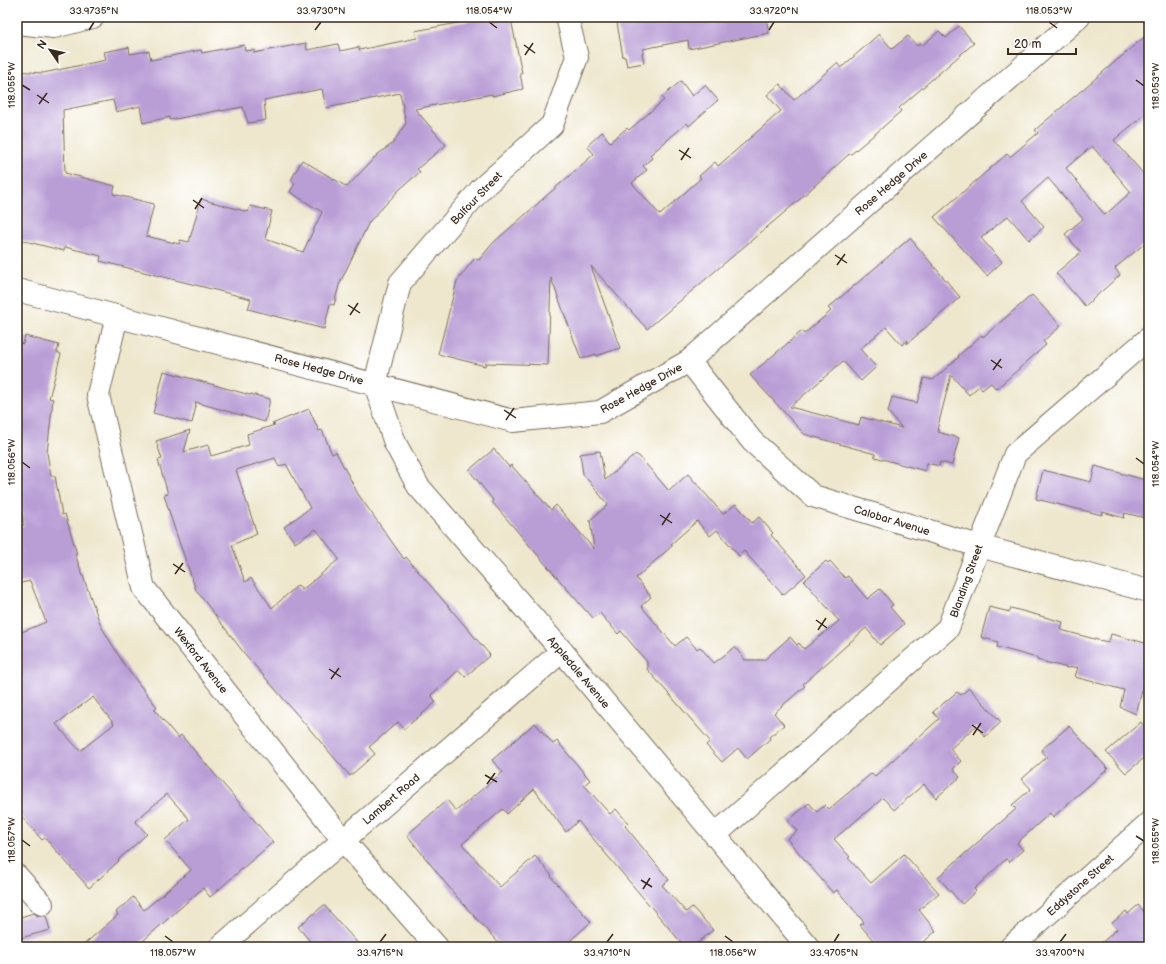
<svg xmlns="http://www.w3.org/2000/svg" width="1166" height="964" font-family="'Balsamiq Sans',sans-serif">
  <rect width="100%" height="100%" fill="#fff"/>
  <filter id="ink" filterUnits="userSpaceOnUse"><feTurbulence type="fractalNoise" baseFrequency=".025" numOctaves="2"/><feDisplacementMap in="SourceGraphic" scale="8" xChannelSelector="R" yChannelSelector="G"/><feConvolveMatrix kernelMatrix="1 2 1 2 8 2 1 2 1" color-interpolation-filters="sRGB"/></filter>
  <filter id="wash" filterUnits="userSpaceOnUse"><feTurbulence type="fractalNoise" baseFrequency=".012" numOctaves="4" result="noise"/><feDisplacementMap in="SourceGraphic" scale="16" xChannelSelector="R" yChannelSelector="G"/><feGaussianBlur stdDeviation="0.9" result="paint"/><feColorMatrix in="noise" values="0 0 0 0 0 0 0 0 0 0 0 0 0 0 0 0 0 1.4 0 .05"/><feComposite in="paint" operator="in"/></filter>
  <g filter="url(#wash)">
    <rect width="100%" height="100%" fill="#eee7cd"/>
    <g id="blocks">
      <path fill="#b99ed6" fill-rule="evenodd" d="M490,17L492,23L511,19L522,73H520L523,89L492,96V94L415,109L446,145L417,169L420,172L400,189L369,222L339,285L334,305L330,304L324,329L248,309L251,299L100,261L101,256L65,247L64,251L17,239V184L23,186L20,116H17V71L43,73L106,60L104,52L129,47L130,54L149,51L151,60L201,50L202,53L244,45L245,51L254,50V53L306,43L307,50L338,44L340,51L359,47V50L417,38L415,31ZM322,89L326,108L400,93L406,123L393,143L377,155L347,187L302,160L291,180L295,183L290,192L322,212L303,252L265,239L272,211L250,206L248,212L201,199L189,242L180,240L179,244L146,236L154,204L113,194L115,186L65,173L63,110L113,100L116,112L140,106L143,123L170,117V120L221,110V111L243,107L248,123L266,120L264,100Z
        M616,17H766L769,33L689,49L688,40L643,49L644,53H642L644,63L627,66L625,57H623Z
        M959,26L974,43L899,108L901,111L882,128L850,155L849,154L799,200L647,329L591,266L620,348L596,356V354L581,359L551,278L548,365L486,363L485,366L438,354L457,281L475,258L479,260L493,243L594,154L587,146L602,132L610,142L627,128L629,130L664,100L662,97L681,81L692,96L705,85L718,100L689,126L687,123L650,155L652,158L643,166L647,170L632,183L660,215L701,178L699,176L715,162L718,166L781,111L767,95L780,84L794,100L837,63L841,68L879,34L892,49L908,36L917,46L921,43L923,45L939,31L946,38Z
        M1149,33V111L1114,140L1147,178L1149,176V240L1115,268L1120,275L1085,306L1056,273L1081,252L1065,234L1083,219L1048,178L1022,201L1044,227L1029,240L1008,216L981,238L1002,262L987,276L934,217L1007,154L1010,157L1038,133L1035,130ZM1092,146L1131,192L1105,215L1066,168Z
        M910,238L960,297L907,344L908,340L902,345L886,327L860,349L876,367L861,381L843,361L790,407L859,425L861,417L902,428L888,412L892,397L917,403L924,378L933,380L959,357L958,356L982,335L983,337L1032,295L1061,326L1043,341L1046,345L996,389L991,383L982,390L979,386L969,395L951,375L937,430H939L938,432L959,438L952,465L940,462L939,466L927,463L925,471L875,457V454L804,434L750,375L802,331L804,334L831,311L828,308Z
        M25,336L59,345L57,352L61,354L49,398L53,399L47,453L51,476H55L62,515L65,514L77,554H75L101,626L125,666L157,707L154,709L178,738L181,735L273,842L210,897L203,888L136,947H81L118,915L116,912L133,897L144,910L191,870L165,840L189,819L167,794L135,821L147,834L118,860L119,861L89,888L45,838L42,840L17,812V634L46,622L30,581L17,584V527L24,525L17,487V484L20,483L17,468V342L23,344ZM93,697L114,724L80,751L56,724Z
        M164,371L250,395L251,394L270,399L265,422L195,402L196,406L192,423L153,413Z
        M309,409L319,431L322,430L332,454L336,452L358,494L404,559L406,557L490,655L465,677L459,670L431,695L436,702L404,729L398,722L369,747L375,754L350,776L244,653L196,590L174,527L164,495L168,494L158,460L162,459L156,441L190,430L184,452L208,445L211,456L249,445L247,434L275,425L272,424ZM275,458L279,467L286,464L310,508L284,527L295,543L316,529L339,559L302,590L298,585L272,608L251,578L245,582L232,545L257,534L236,470Z
        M494,449L509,467L511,465L551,510L556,505L594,549L590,520L608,505L583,474L580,454L600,451L605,480L636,454L638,456H639L669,491L688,474L723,514L736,504L752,523L759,517L773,533L771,535L806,575L783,595L744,551L739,556L717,530L710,536L697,521L671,544L673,545L636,578L651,597L641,606L675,646L686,637L697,649L700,647L714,663L735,647L745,660H764L790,637L797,645L799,643L804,649L839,621L804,581L826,561L828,563L830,561L845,578L848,576L867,599L880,589L893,605L890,607L904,624L880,645L866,628L810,678L803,684L805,686L774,713L784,725L769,737L770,739L747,759L738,748L722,762L706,745L710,741L647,669V662L621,631L618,634L600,613L593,618L587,611H586L492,502L493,500L469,470Z
        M1095,466L1149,481V519L1125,513L1124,518L1103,512L1102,515L1036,499L1043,470L1091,482Z
        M989,607L1010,612L1011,608L1063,622L1061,630L1098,640L1109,642L1111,634L1149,644V688L1143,687L1136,714L1120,707L1124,690L1075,677L1078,667L1068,668L1037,660V658L997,647L998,642L981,637Z
        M969,688L1001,722L985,737L976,726L950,749L961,761L953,769L960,777L936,798L924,784L894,810L883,798L834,839L850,857L848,858L871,883L904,854L939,893L919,910L936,931L918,947H879L860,925L864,922L837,890L833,893L787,839L797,831L788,821L809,803L817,812L825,805L829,809L872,773L875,776L939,719L933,712L957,692L961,695Z
        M1141,722L1149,732V754L1126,773L1106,752Z
        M535,723L553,744L557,741L590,780L584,785L610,814L616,809L628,823L625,826L669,880L662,885L686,912L692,907L713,930L693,947H685L578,821L566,832L534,789L507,814L503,809L462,844L500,887L535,856L552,876L551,877L591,922L563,947H502L456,896L407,835L447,800L456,811L503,772L492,760Z
        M1069,726L1108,769L1067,804H1068L1053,817L1050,813L1017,843L1023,850L1009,862L1006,859L974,889L976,891L962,904L938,877L1016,809L1012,805L1031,789L1022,779L1047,757L1041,750Z
        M324,905L361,947H315L298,927Z
        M1138,905L1149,917V947H1097L1117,929L1112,923L1126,911L1128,914Z
        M34,913L38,916H46L50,930L17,939V918Z"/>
    </g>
  </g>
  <g filter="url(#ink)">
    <use href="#blocks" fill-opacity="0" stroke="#7a6c5b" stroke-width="1"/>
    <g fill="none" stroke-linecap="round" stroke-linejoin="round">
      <g stroke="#7a6c5b" stroke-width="24">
        <path id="street" d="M567,17L577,57L552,125L481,189L400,283L375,384L395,443L418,486L562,651L808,947
          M17,23L54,27L93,17
          M17,290L513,421L600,412L689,361L1079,17
          M117,316L98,395L144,588L343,840L437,947
          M689,361L752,441L813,496L979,546L1149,591
          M715,835L948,628L1015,454L1149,338
          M17,876L42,904
          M220,947L562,651
          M1011,947L1149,823"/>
      </g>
      <use href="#street" stroke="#fff" stroke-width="22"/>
    </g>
  </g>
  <path fill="none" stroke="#3b2a1e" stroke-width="1.5" d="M489,22L497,28M1049,22L1057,28M89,30L94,22M315,30L321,22M769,30L774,22M524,45L535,53M525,55L533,43M1136,80L1144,86M22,85L30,90M37,95L49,103M39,104L47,93M679,150L691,158M681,160L689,148M193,200L204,208M195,209L202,198M835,255L847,263M837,265L845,254M348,305L360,313M350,315L358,303M991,360L1002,368M993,370L1001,359M504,410L516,418M506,420L514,408M1136,458L1144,464M22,462L30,468M660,515L672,523M662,525L670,513M173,564L185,572M175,574L183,563M816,620L827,628M818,630L826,618M329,669L341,677M331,679L339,668M972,725L983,733M973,735L981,723M485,775L497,782M487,784L495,773M1136,836L1144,841M22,840L30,846M641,880L652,887M643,889L650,878M165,936L173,942M725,936L733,942M380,942L386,934M607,942L613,934M834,942L839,934M1060,942L1066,934"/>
  <g text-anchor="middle" stroke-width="3" stroke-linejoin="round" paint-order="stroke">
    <g font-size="11" fill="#3b2a1e" stroke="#fff">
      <text transform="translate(891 183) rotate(-41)" y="4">Rose Hedge Drive</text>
      <text transform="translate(476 198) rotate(-46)" y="4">Balfour Street</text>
      <text transform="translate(319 369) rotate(15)" y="4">Rose Hedge Drive</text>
      <text transform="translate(641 388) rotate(-29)" y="4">Rose Hedge Drive</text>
      <text transform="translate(892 520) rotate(17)" y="4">Calobar Avenue</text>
      <text transform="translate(966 581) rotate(-70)" y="4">Blanding Street</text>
      <text transform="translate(201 660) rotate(52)" y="4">Wexford Avenue</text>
      <text transform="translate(579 672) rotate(50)" y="4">Appledale Avenue</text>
      <text transform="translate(391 799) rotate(-41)" y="4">Lambert Road</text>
      <text transform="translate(1080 885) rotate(-42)" y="4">Eddystone Street</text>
    </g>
  </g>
  <rect width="1166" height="964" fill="none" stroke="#fff" stroke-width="44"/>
  <g transform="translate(50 50) rotate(304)" stroke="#ffffff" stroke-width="3" paint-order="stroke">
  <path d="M0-3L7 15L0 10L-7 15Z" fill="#3b2a1e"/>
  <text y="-6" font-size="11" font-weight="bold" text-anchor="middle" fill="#3b2a1e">N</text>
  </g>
  <path d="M1008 48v6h68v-6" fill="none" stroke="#3b2a1e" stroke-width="2"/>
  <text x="1014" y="48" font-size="12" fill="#3b2a1e" stroke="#ffffff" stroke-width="3" paint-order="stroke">20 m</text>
  <rect x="22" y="22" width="1122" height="920" fill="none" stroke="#3b2a1e" stroke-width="1.5"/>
  <g font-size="10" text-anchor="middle" fill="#3b2a1e">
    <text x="94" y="14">33.9735°N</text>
    <text x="321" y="14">33.9730°N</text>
    <text x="489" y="14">118.054°W</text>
    <text x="774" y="14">33.9720°N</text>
    <text x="1049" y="14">118.053°W</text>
    <text transform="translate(11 85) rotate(-90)" y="4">118.055°W</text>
    <text transform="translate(1155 86) rotate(-90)" y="4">118.053°W</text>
    <text transform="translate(11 462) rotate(-90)" y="4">118.056°W</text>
    <text transform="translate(1155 464) rotate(-90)" y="4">118.054°W</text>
    <text transform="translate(11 840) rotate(-90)" y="4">118.057°W</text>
    <text transform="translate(1155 841) rotate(-90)" y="4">118.055°W</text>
    <text x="173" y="956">118.057°W</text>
    <text x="380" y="956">33.9715°N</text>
    <text x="607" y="956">33.9710°N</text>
    <text x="733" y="956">118.056°W</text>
    <text x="834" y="956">33.9705°N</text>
    <text x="1060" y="956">33.9700°N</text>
  </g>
</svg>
